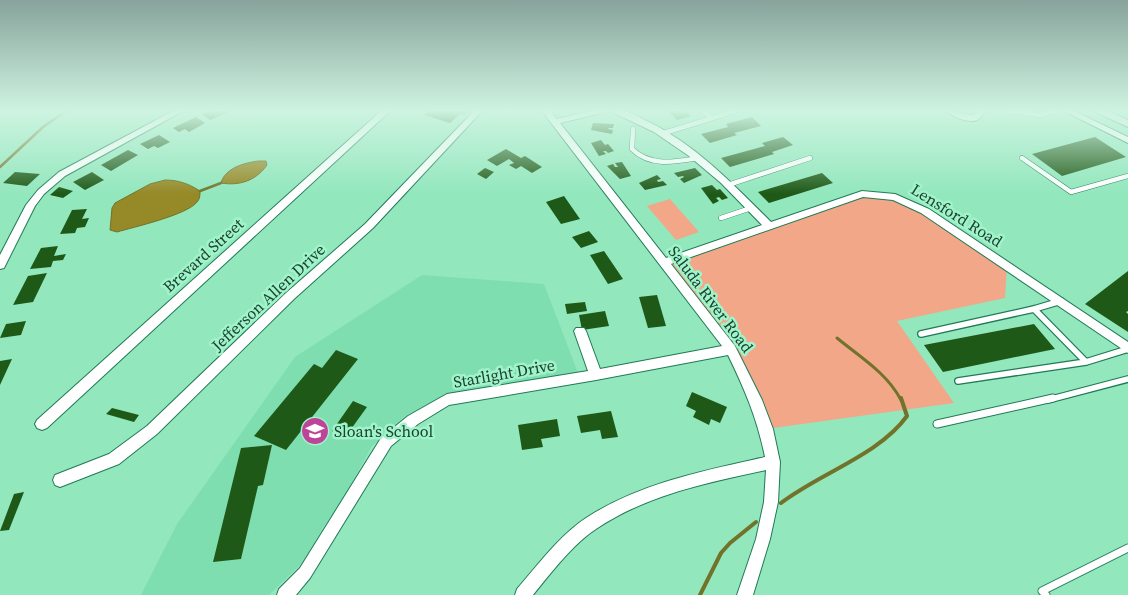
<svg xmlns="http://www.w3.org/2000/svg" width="1128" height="595" font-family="'Source Serif 4',serif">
  <rect width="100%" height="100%" fill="#92e7bd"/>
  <path fill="#7fdeb0" d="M422,275L544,284L578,373L449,393L405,416L372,446L343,499L324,526L305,560L269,595H141L177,524L295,357Z"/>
  <path fill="#f3a789" d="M862,194L903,199L1007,266L1005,298L897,321L954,403L766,429L745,374L663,263Z
    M670,199L699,232L676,240L647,206Z"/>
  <path fill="#968927" stroke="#72732a" d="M258,161H266L267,165C256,181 239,186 221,183C225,168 244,163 258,161Z
    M165,180C179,180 189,184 200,191C200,195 200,199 197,202C187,215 134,227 117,232L110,230L112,208L115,203L150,184Z"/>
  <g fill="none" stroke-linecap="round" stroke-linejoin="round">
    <path stroke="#72732a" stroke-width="2.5" d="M0,167L43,127L66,111
      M200,191L221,183"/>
    <path stroke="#72732a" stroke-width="3" d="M837,338C860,357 887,373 901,400"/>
    <path stroke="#72732a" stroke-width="4" d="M781,503C820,473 879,455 907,416L901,398
      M700,595L721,553L730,543L756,522"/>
  </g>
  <path fill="#1e5917" d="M211,111H231L210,120L202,114Z
    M429,111H469L464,115L460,114L450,123L424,115Z
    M668,111H686L691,116L677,120Z
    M196,117L205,123L189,132L185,129L179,132L173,128Z
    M752,117L761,126L734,133L737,135L710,143L701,134L728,127L726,124Z
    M593,123L614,124L613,128H609L608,129L613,130L612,134L591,130Z
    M159,135L170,142L158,148L154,146L148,149L140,144Z
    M783,137L793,145L772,152L774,154L730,167L721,158L765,146L762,143Z
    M1095,137L1126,157L1062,176L1032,154Z
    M601,140L605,145L608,144L614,151L608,153L606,151H603L606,154L599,156L591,143Z
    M506,149L521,158L525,156L542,167L532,173L521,166L516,169L509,165L514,163L509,159L497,166L487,160Z
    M128,150L138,155L111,171L101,165Z
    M622,162L631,176L620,179L607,166L613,164L615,167H618L615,163Z
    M485,168L494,172L486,179L477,174Z
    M695,168L702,175L684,183L680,179L684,177L683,176L678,177L674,173Z
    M15,172L40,174L27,186L3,183Z
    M92,172L104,180L85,190L73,182Z
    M822,173L833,183L769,203L758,192Z
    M657,175L661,179L657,180L658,182L663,181L667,185L645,190L639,183Z
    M712,185L717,190L720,189L728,198L722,200L719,197L716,198L719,201L713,204L701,188Z
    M59,187L73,191L63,198L50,195Z
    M564,196L580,219L561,224L546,202Z
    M87,209L82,219L89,218L85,227L77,228L75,233L60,234L72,210Z
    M589,231L598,242L581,248L572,237Z
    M58,246L54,256L66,254L63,260L53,261L51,267L30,269L41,248Z
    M604,251L623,279L608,284L590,255Z
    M1128,271V311L1126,312L1128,314V332L1085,304Z
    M47,273L33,302L13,305L28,276Z
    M657,295L666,326L648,328L639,297Z
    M585,302L587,311L567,314L565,304Z
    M605,311L609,326L582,330L579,315Z
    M26,321L21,335L0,338L6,324Z
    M1034,324L1055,349L943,372L924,345Z
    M336,350L358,359L286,450L254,436L314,364L322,368Z
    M12,359L0,385V361Z
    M692,392L727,407L720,423L711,419L709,425L693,417L696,411L686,406Z
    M353,401L367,407L346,436L332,431Z
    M112,408L139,415L134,422L106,414Z
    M611,411L618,437L602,439L600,430L581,433L577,416Z
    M557,419L560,436L541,439L543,447L522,450L518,425Z
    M272,445L263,485L258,486L241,559L213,562L241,448Z
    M24,492L9,530L0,531L14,494Z"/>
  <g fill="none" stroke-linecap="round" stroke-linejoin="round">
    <g stroke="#1f7a55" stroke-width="5.5">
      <path id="lane-far2" d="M703,111L712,118
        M1010,111L1040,115L1055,111
        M633,129L632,149C650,167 675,162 698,158
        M664,133L735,111
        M1022,158L1071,192L1128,176
        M728,185L810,158
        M721,218L751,208"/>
    </g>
    <g stroke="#1f7a55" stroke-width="8">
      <path id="lane-far1" d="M1034,309L1086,362L1128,349
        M921,334L1034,309L1061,301
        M958,381L1086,362
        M1048,400L1128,379"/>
    </g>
    <g stroke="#1f7a55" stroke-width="9">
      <path id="lane" d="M937,424L1053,398
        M1046,595L1042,591L1128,548"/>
    </g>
    <g stroke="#1f7a55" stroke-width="2">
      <path id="street" d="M173,111H183L65,176L44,194L35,206L4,268L0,269V255L26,205L38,190L59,172Z
        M381,111H390L47,428L42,430L37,428L35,424L37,420Z
        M474,111H482L373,228L294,299L157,434L119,464L60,487L55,485L53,480L55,475L109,454L147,426L286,293L365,224Z
        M542,111H550L557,119C578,114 604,106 625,111C633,113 642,119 649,122C697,146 734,185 771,222L862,191L895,194L929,209L1128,342V353L921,213L893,200L863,197L671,264L735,346L762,400L773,429L780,462L778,502L770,539L753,595H737L756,539L764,502L766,470C707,483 648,494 596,529C573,544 551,573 533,595H515L517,589C537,566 560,535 586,518C640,483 703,471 765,457C757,418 745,390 728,355L596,380L449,405L418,424L391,446L310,578L296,595H277L279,589L300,568L381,438L408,416L447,394L588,371L574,331L576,328H584L586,331L600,369L722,346ZM610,111L654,132L689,156L721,183L762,225L666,258L560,123Z
        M946,111C956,110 963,115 973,115L977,111H985C983,114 980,119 977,120C968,124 952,116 946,111Z
        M1064,111H1074L1128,137V143Z"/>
    </g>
    <g stroke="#1f7a55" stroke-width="2">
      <path id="secondary" d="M1093,111H1108L1128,120V127Z"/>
    </g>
    <use href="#lane-far2" stroke="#fff" stroke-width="4.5"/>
    <use href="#lane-far1" stroke="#fff" stroke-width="5.5"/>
    <use href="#lane" stroke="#fff" stroke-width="7"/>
    <use href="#street" fill="#fff" fill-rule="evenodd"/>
    <use href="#secondary" fill="#e7e8fd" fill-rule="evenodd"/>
  </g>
  <linearGradient id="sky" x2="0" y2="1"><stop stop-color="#87a39b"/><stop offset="0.57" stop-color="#cef4e1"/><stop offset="1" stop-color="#cef4e1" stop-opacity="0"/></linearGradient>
  <rect width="1128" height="194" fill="url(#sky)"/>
  <defs>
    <g id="school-disc" transform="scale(1.4375)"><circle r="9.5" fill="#bd4498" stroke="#9ff4ca"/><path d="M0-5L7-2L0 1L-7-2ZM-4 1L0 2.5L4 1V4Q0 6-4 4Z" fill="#fff"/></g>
  </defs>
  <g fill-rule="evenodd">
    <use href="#school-disc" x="315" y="431"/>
  </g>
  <g text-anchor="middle" stroke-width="5" stroke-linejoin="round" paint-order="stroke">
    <g font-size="16" fill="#1d4030" stroke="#9ff4ca">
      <text transform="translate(957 215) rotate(32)" y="6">Lensford Road</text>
      <text transform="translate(203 255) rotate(-42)" y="6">Brevard Street</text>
      <text transform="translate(268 297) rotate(-43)" y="6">Jefferson Allen Drive</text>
      <text transform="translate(711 299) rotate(53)" y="6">Saluda River Road</text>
      <text transform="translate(504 373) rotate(-10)" y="6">Starlight Drive</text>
    </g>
    <g font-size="16" fill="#1d4030" stroke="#9ff4ca" text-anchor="start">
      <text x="334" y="437">Sloan's School</text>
    </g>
  </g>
</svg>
